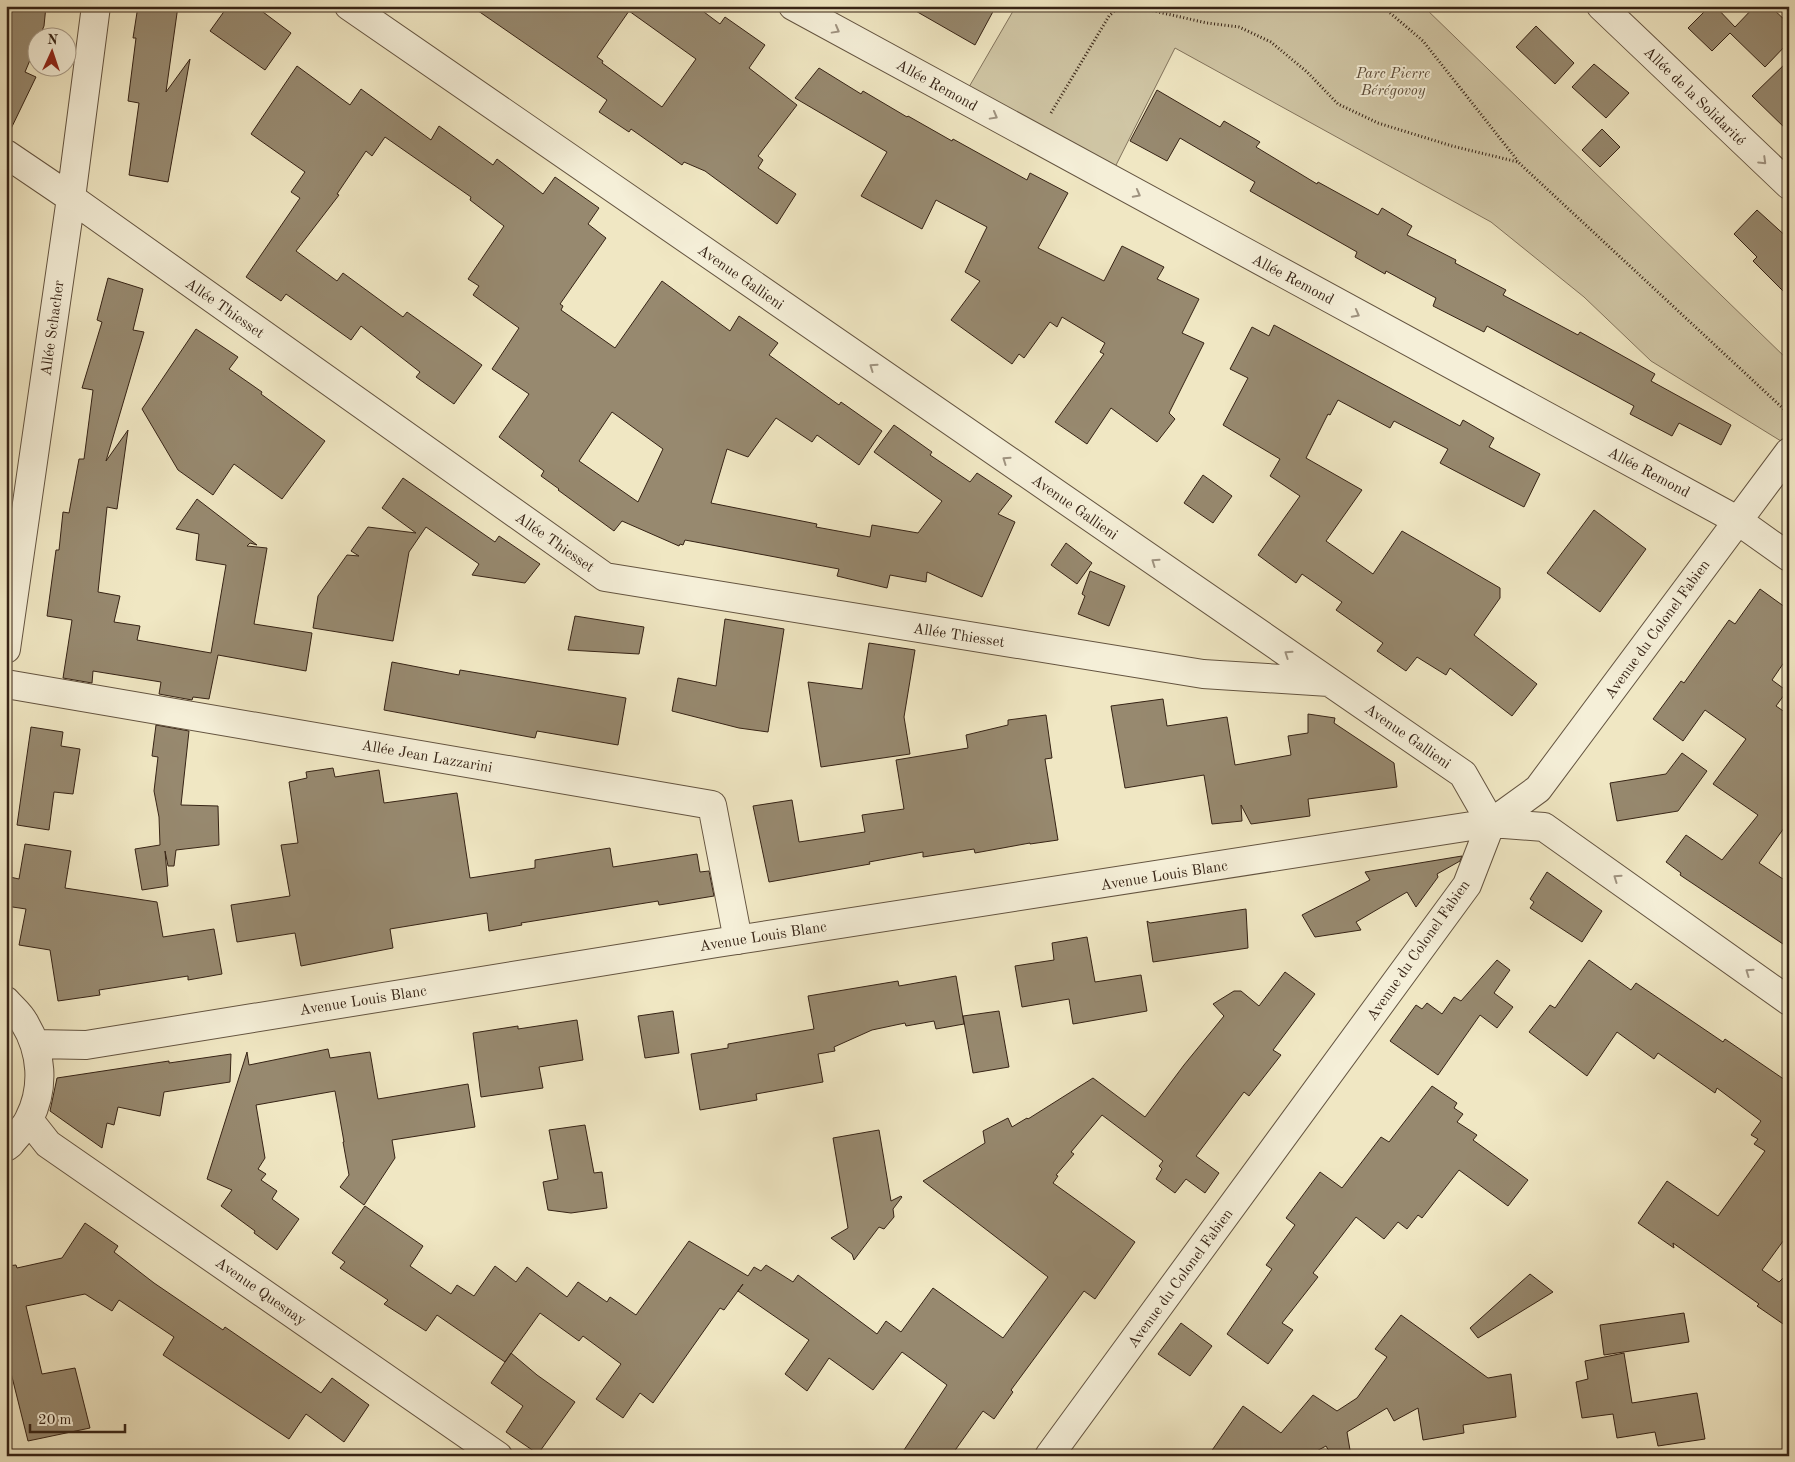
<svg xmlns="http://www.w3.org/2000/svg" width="1795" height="1462" font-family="'Old Standard TT',serif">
  <rect width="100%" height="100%" fill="#f0e7c3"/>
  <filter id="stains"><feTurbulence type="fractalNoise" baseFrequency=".004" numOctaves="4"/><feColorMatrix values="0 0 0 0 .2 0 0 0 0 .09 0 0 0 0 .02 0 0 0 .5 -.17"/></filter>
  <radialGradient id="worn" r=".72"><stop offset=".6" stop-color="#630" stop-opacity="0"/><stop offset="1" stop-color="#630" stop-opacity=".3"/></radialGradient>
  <path fill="#d0c6a5" stroke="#83745d" d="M1016,6H1423L1789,361V446L1651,361L1584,297L1491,222L1175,48L1109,179L962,99Z"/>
  <path fill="#97896f" stroke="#362315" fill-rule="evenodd" d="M6,6H46L44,26L39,38H38V41L25,72L36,77L6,139Z
    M138,6H178L166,92L190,59L168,182L129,175L139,103L128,101L136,38H133Z
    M228,6H255L291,33L265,70L210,31Z
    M471,6H696L720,24L725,17L765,45L749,68L797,105L758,156L763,160L758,168L796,194L777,224L705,171L684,162L682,165L631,129L629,132L599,112L607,100ZM629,11L696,59L662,107L602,63L603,61L597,57Z
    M907,6H996L975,45Z
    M1710,6H1715L1735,27L1755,6H1770L1789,24V42L1765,67L1730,33L1712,51L1688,28Z
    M1536,26L1574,63L1555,84L1516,47Z
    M1789,60V132L1752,96Z
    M1594,64L1629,93L1606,118L1572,87Z
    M297,66L350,105L361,89L431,140L439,126L493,165L497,159L543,194L555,177L599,208L588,224L606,238L560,304L563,306L561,310L615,348L662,281L730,331L739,316L778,343L769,355L839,405L841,402L882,431L859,465L817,435L812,442L776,418L748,457L727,449L711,503L817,524L816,527L870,537L872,525L918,533L942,501L874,452L894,425L932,452L930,455L970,482L977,473L1012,496L998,514L1015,522L982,597L927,572L926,582L890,575L887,588L837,576L839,569L685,540L683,545L680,544L679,546L622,521L614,531L558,490L559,489L541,476L544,471L499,437L529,394L492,369L519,328L473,295L479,286L468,279L504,226L470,200L471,197L385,137L372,156L366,151L337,194L339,195L296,251L337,281L343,273L403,317L407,312L482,365L454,404L416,377L420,372L361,326L351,340L286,294L281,301L246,277L300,198L291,192L305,172L251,134ZM612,412L663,449L638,502L579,461Z
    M819,68L861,94L863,91L907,117L908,116L952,141L953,139L1027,180L1030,173L1068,193L1038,248L1104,281L1122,246L1164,267L1157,279L1199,299L1182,333L1204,343L1169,413L1175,419L1157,442L1111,408L1087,444L1055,422L1104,354L1100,352L1105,343L1062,317L1057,327L1050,322L1024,358L1019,354L1012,364L951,320L980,281L965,272L987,227L936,200L922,229L861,196L887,152L795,98Z
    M1157,90L1220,127L1224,121L1260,142L1256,147L1317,184L1318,182L1378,215L1382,208L1412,226L1407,235L1456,260L1455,263L1506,290L1503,295L1578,335L1580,332L1655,374L1651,381L1731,425L1721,445L1679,423L1672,436L1630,414L1634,406L1487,326L1484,332L1433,306L1436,298L1386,271L1385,274L1355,257L1357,252L1250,191L1255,182L1180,138L1167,161L1130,141Z
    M1602,129L1620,147L1600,167L1582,150Z
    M1757,210L1789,239V297L1753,261L1757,257L1734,234Z
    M108,278L143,289L133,330L144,332L106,461L128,430L117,509L107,507L98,592L120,596L114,622L140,626L137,640L211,653L226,565L196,560L199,534L176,529L197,499L257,545L250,543L247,546L267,548L254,624L312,633L306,671L218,655L209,699L193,697L192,700L159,694L161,682L93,671L92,683L63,678L72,620L47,616L56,550H59L63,512L69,513L79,459H84L93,390L82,388L102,322L97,320Z
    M1274,325L1460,426L1463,420L1494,438L1489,447L1540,474L1524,507L1440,463L1448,449L1394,421L1390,428L1338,400L1330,415L1328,414L1306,458L1362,490L1326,541L1373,574L1402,531L1500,588V598L1474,635L1537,684L1512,716L1450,668L1446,675L1417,657L1406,671L1377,651L1383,643L1336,610L1342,602L1302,574L1296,583L1258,555L1300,496L1270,476L1280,459L1223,425L1248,378L1230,369L1252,327L1269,336Z
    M196,329L238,357L229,369L262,392L261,394L325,441L282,499L234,464L213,495L178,470L142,409Z
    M1203,475L1232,496L1213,523L1184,503Z
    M403,478L495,542L499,536L540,564L525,583L472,575L479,564L426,527L409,552L393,641L313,628L318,596L347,555L359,556L351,551L368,527L416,533L382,508Z
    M1594,510L1646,549L1600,612L1547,573Z
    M1066,543L1092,563L1077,584L1051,565Z
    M1090,571L1125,586L1109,626L1078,614L1085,596L1082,594Z
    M1760,589L1789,610V655L1772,680L1787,691L1776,706L1789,715V821L1759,863L1789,883V948L1680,875L1681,873L1666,862L1686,835L1722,860L1758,815L1713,784L1746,739L1705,710L1683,741L1653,719L1681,681L1684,683L1729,620L1735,624Z
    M575,616L644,627L639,654L568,650Z
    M725,619L784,629L768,732L739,728L672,711L678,678L716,686Z
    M869,643L915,650L904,717L910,754L821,767L808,682L862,689Z
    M392,662L459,675L460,670L626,698L618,745L537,731L535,738L384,710Z
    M1163,699L1167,726L1227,717L1235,765L1291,755L1288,736L1308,733V714L1335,718L1334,723L1394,763L1397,787L1308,799L1310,816L1251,824L1241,805L1242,821L1212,824L1204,775L1125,788L1111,706Z
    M1046,715L1052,758L1045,759L1058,840L1030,844V843L975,853L974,849L923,857V852L869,862L870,864L769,882L753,806L792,800L799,842L865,832L862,815L904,809L896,760L968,748L966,735L1008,725V720Z
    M156,725L189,731L181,805L218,806L219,845L176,850L174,866H168L165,851L168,886L142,890L135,849L160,845L159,817L154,791L158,757L152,756Z
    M31,727L63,732L61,746L80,749L73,794L54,792L49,830L17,825Z
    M1682,753L1707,771L1678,811L1617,821L1610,783L1666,774Z
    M333,768L335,777L379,770L384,803L457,793L470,878L535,868V860L610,848L613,867L697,854L700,872L709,871L714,896L659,905L658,901L521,923L522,925L489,931L487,913L390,929L393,948L301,966L295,933L237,942L231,905L290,896L281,845L298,843L289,782L307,778L306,772Z
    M25,844L71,851L65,888L157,902L163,937L214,929L222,974L188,980V976L99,990L100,995L58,1001L50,950L19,945L26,909L6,906L10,877L19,879Z
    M1462,856L1460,861L1437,874L1438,877L1416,907L1407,892L1356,922L1361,930L1315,937L1302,915L1370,880L1365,872Z
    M1547,872L1602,911L1582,942L1530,908L1534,902L1530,899Z
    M1246,909L1248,948L1153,962L1147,921L1150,923Z
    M1087,937L1095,982L1141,975L1147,1011L1073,1024L1069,999L1022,1007L1015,966L1054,960L1052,943Z
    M1497,960L1510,970L1494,993L1513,1007L1497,1028L1480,1015L1438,1075L1390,1041L1416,1005L1422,1009L1427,1003L1442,1014L1454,997L1461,1001Z
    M1589,960L1631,990L1636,983L1723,1042L1725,1039L1788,1082L1789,1081V1233L1762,1270L1779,1282L1789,1272V1328L1757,1306L1759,1304L1673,1243L1674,1248L1638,1223L1667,1181L1718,1216L1765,1151L1754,1144L1758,1139L1751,1135L1761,1121L1717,1088L1715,1093L1658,1053L1654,1059L1617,1032L1587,1076L1529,1032L1550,1005L1555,1008Z
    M1285,972L1315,994L1273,1050L1281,1055L1249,1096L1244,1092L1196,1156L1219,1173L1205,1193L1186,1179L1175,1193L1156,1179L1162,1169L1159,1166L1163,1161L1102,1115L1071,1152L1074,1154L1056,1175L1058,1176L1053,1183L1135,1242L1095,1299L1084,1291L1011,1390L1013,1392L994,1419L983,1411L951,1456H900L947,1385L902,1352L873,1390L829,1358L807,1391L785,1374L809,1340L738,1291L743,1284L724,1310L720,1308L653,1403L640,1393L623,1418L596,1399L621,1364L583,1336L579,1341L540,1313L505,1362L437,1315L426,1331L384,1304L388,1300L340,1268L345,1262L332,1253L365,1206L423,1246L410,1266L451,1294L457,1285L474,1296L495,1266L516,1282L527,1267L567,1297L578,1282L607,1302L610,1297L636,1315L689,1241L748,1276L754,1267L761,1271L766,1265L793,1282L798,1275L877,1334L886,1321L901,1332L933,1288L1003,1338L1048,1277L923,1181L985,1143L983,1131L1008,1118L1012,1127L1027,1118L1028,1119L1093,1078L1145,1117L1184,1065L1224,1016L1213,1004L1234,991H1241L1259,1006Z
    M956,976L964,1024L936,1029L934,1021L906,1026L905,1023L872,1030L834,1047L835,1051L818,1054L823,1082L756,1094L757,1100L700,1110L691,1054L728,1048V1044L814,1029L808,996L898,981L899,986Z
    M673,1011L679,1053L645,1058L638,1016Z
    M999,1011L1009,1067L973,1073L963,1016Z
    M577,1020L583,1060L539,1067L543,1088L481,1097L473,1033L518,1026V1029Z
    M328,1049L330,1058L370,1052L378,1099L468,1084L475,1127L392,1140L395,1158L364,1205L340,1187L349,1175L343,1142H344L335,1091L256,1105L265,1158L258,1169L266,1174L261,1180L277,1191L272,1199L299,1219L277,1250L254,1233L255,1231L221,1206L232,1190L207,1179L247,1052L249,1065Z
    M231,1054L230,1082L164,1092L160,1116L118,1107L114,1125L107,1123L102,1148L50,1111L57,1078L169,1061V1063Z
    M1432,1086L1457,1103L1454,1108L1463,1114L1457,1122L1477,1135L1473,1140L1528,1180L1508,1206L1459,1170L1422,1218L1418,1215L1407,1229L1398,1222L1384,1239L1356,1217L1313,1273L1318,1277L1282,1323L1293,1330L1268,1364L1227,1334L1272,1269L1266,1265L1295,1225L1286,1218L1320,1172L1342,1188L1381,1137L1389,1142Z
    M585,1125L594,1173L602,1172L607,1208L571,1213L548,1210L543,1182L558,1179L549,1130Z
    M879,1130L891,1201L901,1196L902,1197L893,1209L894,1217L884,1229L879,1227L854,1260L852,1254L831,1238L848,1228L833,1138Z
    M85,1223L118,1246L114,1252L154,1283L223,1330L225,1327L321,1393L332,1378L369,1405L344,1442L306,1414L289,1439L163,1355L174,1337L119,1300L112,1311L85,1294L26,1306L42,1374L75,1368L90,1428L28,1441L6,1353V1266L16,1265L17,1268L62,1258Z
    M1530,1274L1553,1292L1478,1338L1470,1328Z
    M1684,1313L1689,1342L1604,1355L1600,1325Z
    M1401,1315L1488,1378L1511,1374L1516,1417L1463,1425L1464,1433L1423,1440L1418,1408L1394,1421L1387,1408L1347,1432L1351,1456H1332L1326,1446L1311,1454L1313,1456H1208L1243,1406L1281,1433L1313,1395L1337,1411L1357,1398L1387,1357L1375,1349Z
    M1181,1323L1212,1346L1190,1376L1158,1354Z
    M511,1353L537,1375L575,1402L538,1454L506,1432L523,1406L491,1383Z
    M1624,1353L1632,1403L1697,1393L1705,1439L1658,1446L1655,1432L1617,1438L1613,1414L1582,1418L1576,1382L1588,1379L1585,1361Z"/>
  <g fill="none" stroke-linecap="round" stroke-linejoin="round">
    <g stroke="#645440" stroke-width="30">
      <path id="street" d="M349,6L1463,774L1491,823
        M793,6L1737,520L1789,557
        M1601,6L1789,185
        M6,154L71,198L605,577L1203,674L1329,682
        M6,649L71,198L96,6
        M6,684L712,805L738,940
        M6,1001C12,1008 20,1014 24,1022C42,1051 45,1088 29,1119C25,1128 16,1136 10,1144L6,1147
        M35,1044L86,1045L717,943L1491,823L1544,827L1789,1001
        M29,1120L48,1144L498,1456
        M1049,1456L1467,885L1491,823L1538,789L1789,452"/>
    </g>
    <path stroke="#362315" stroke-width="3" stroke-dasharray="1 2.5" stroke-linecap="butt" d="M1132,6L1207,23L1239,27L1271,42L1307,72L1338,104L1378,123L1452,146L1518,162L1789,414
      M1382,6L1423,41L1518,161
      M1051,113L1109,16L1120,6"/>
    <use href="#street" stroke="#f5efd8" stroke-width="28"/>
  </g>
  <defs><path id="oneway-chevron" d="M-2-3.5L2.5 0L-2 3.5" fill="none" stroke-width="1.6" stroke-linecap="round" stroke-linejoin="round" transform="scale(1.25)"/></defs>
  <g stroke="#9f9380">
    <use href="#oneway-chevron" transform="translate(836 30) rotate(29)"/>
    <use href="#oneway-chevron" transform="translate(994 116) rotate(29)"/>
    <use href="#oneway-chevron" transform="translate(1763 161) rotate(44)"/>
    <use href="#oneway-chevron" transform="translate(1137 194) rotate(28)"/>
    <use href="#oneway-chevron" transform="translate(1356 314) rotate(28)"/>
    <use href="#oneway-chevron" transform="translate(873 367) rotate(-145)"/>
    <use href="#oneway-chevron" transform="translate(1006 460) rotate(-145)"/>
    <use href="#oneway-chevron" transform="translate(1155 562) rotate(-145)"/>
    <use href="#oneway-chevron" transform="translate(1288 654) rotate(-146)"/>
    <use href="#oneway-chevron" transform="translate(1617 878) rotate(-145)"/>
    <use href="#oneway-chevron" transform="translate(1749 972) rotate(-145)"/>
  </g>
  <g text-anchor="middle" stroke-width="4" stroke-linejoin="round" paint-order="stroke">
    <g font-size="15" font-style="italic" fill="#5c4c39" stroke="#f5efd8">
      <text x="1393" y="78">Parc Pierre<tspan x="1393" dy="17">Bérégovoy</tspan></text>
    </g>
    <g font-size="15" fill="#362315" stroke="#f5efd8">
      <text transform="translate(937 85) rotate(29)" y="5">Allée Remond</text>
      <text transform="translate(1695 96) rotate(44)" y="5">Allée de la Solidarité</text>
      <text transform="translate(741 277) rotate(35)" y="5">Avenue Gallieni</text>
      <text transform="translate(1293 279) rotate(28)" y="5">Allée Remond</text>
      <text transform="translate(225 308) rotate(35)" y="5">Allée Thiesset</text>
      <text transform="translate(52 328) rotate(-82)" y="5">Allée Schacher</text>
      <text transform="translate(1649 472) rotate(28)" y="5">Allée Remond</text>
      <text transform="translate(1075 507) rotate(35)" y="5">Avenue Gallieni</text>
      <text transform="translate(555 542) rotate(35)" y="5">Allée Thiesset</text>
      <text transform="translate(1657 629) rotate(-54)" y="5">Avenue du Colonel Fabien</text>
      <text transform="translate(959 635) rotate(9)" y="5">Allée Thiesset</text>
      <text transform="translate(1408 736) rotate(35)" y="5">Avenue Gallieni</text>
      <text transform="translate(427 756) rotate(10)" y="5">Allée Jean Lazzarini</text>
      <text transform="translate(1164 875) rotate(-9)" y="5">Avenue Louis Blanc</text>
      <text transform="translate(763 936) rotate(-9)" y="5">Avenue Louis Blanc</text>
      <text transform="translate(1418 950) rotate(-55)" y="5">Avenue du Colonel Fabien</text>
      <text transform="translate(363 1000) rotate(-9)" y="5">Avenue Louis Blanc</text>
      <text transform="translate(1180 1278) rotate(-54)" y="5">Avenue du Colonel Fabien</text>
      <text transform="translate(261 1291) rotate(35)" y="5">Avenue Quesnay</text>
    </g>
  </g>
  <rect width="1795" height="1462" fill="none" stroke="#f0e7c3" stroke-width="25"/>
  <rect x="8" y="8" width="1780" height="1447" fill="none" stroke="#362315" stroke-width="2.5"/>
  <rect x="12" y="12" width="1770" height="1437" fill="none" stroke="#362315"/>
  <g transform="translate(52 52) rotate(3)"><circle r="24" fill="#f5efd8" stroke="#a99d8a"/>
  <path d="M0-4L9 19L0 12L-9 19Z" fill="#8f2418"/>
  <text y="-8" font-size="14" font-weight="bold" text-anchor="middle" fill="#362315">N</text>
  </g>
  <path d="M30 1424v8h95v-8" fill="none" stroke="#362315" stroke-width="2.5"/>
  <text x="38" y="1424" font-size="15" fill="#362315" stroke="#f5efd8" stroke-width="4" paint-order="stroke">20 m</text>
  <rect width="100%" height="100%" filter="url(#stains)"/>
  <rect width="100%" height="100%" fill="url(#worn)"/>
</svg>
